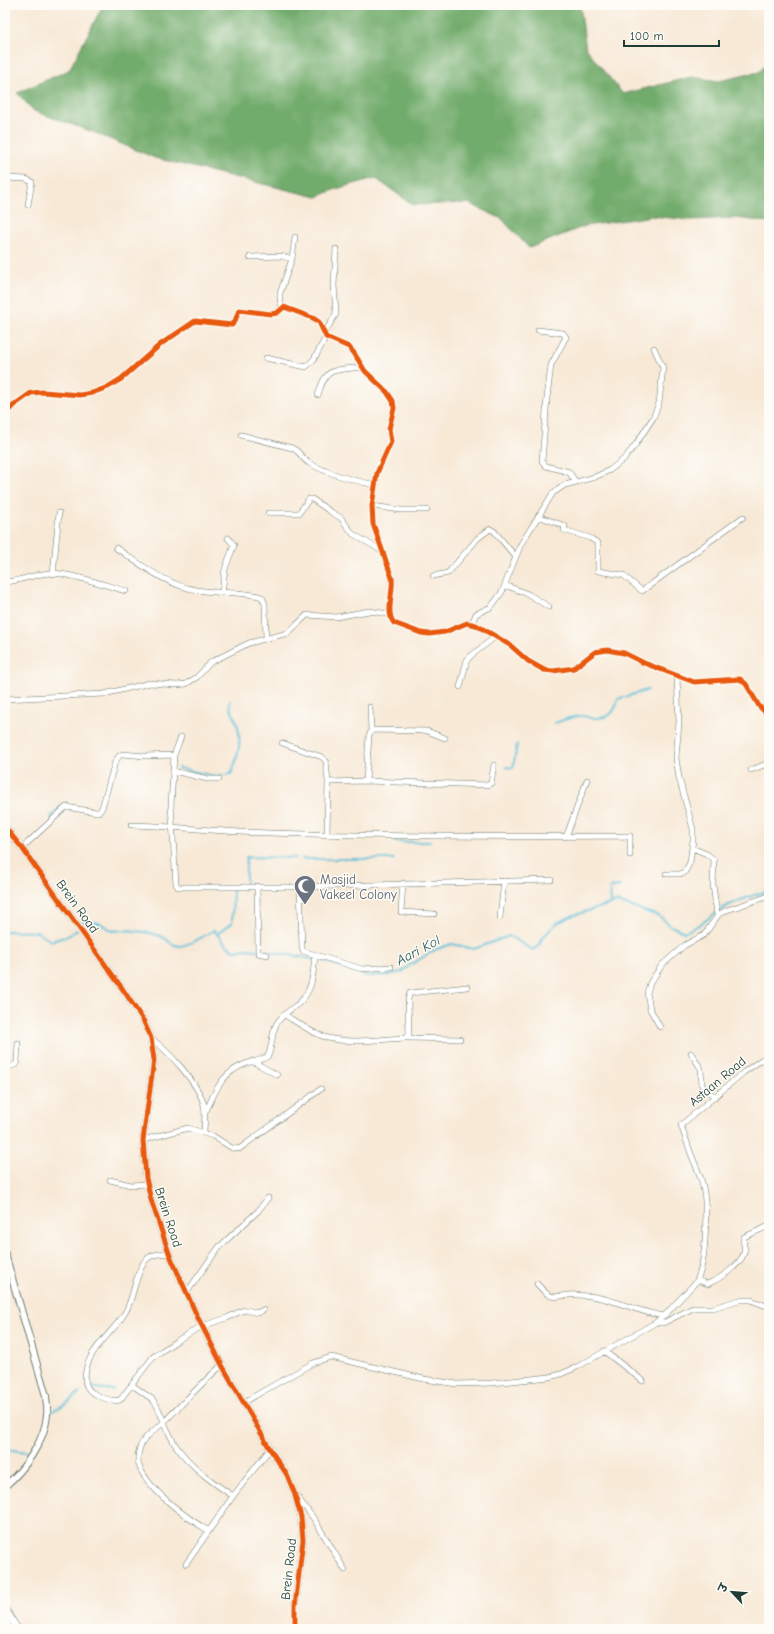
<svg xmlns="http://www.w3.org/2000/svg" width="774" height="1634" font-family="'Comic Neue','Playpen Sans Deva',sans-serif">
  <rect width="100%" height="100%" fill="#fdfcf7"/>
  <filter id="ink" filterUnits="userSpaceOnUse"><feTurbulence type="fractalNoise" baseFrequency=".025" numOctaves="2"/><feDisplacementMap in="SourceGraphic" scale="8" xChannelSelector="R" yChannelSelector="G"/><feConvolveMatrix kernelMatrix="1 2 1 2 8 2 1 2 1" color-interpolation-filters="sRGB"/></filter>
  <filter id="wash" filterUnits="userSpaceOnUse"><feTurbulence type="fractalNoise" baseFrequency=".012" numOctaves="4" result="noise"/><feDisplacementMap in="SourceGraphic" scale="16" xChannelSelector="R" yChannelSelector="G"/><feGaussianBlur stdDeviation="0.9" result="paint"/><feColorMatrix in="noise" values="0 0 0 0 0 0 0 0 0 0 0 0 0 0 0 0 0 1.4 0 .05"/><feComposite in="paint" operator="in"/></filter>
  <g filter="url(#wash)">
    <rect width="100%" height="100%" fill="#f8e9d7"/>
    <path fill="#72ac6c" stroke="#487450" d="M103,5H580L586,49L623,94L691,77L719,81L759,72L769,61V222L736,218L690,220L653,216L585,226L529,248L502,219L468,203L413,205L375,178L336,189L317,197L155,158L93,132L34,111L17,93L69,70Z"/>
    <g fill="none" stroke-linecap="round" stroke-linejoin="round">
      <path stroke="#5cc1da" stroke-width="2" d="M555,723C563,720 574,715 582,716C586,716 589,718 592,718C608,719 615,714 618,699L648,690
        M506,767L513,768L517,744
        M178,768L214,776L231,774C239,757 243,737 235,718C233,712 228,708 230,701
        M51,817L66,802
        M395,842H430
        M5,859L9,856
        M302,859H394
        M246,884V857L296,858
        M611,904L610,888L620,886
        M82,922L83,921C95,921 102,923 112,931C124,929 153,931 164,938C169,941 172,946 180,946C191,945 204,936 214,930L224,943L233,950L249,949L284,954L325,961L367,976L387,975L402,972L410,965L437,949L452,944L474,949L509,936L533,950L539,945L544,936L557,923L572,916L617,902L659,916L671,926L684,932C700,927 709,917 722,909C733,902 756,894 769,891
        M5,931L37,932L51,941L68,936L77,930
        M217,934L232,923L233,889H235
        M89,1387L113,1390
        M51,1412L67,1403L79,1393
        M5,1449L27,1452"/>
    </g>
  </g>
  <g filter="url(#ink)">
    <g fill="none" stroke-linecap="round" stroke-linejoin="round">
      <g stroke="#6b796d" stroke-width="6">
        <path id="minor" d="M5,178L26,179L32,182L28,205
          M250,257L282,256L292,259
          M282,308L280,299V293L292,259L295,237
          M538,330L563,333L566,337L551,365L547,398L542,461L546,466L569,472L575,481
          M324,334L336,314L334,285L336,249
          M266,358L306,367L314,359L326,337
          M318,395C326,365 335,371 362,367
          M5,418L7,412L14,405L31,393L43,392L80,395L92,393L108,387L121,379L161,344L195,321L232,325L235,321L239,310L271,314L277,313L284,307L313,318L319,322L326,337L349,347L354,353L365,371L387,392L393,401L394,408L389,429L391,442L377,473L372,506L373,524L392,578C394,591 385,613 394,623L421,633L429,634L445,632L467,623L476,625L510,645L528,661L544,670L553,671L574,668L595,652L607,650L624,653L644,663L694,682L740,679L746,684L759,706L769,716
          M241,435L292,448C300,451 302,459 309,463C328,474 353,480 375,485
          M372,506L401,510H427
          M268,513H299L309,499H312L331,512L341,518L353,534L382,551
          M538,516L565,526L564,530L590,538L598,543V571L623,575L642,591L743,517
          M116,548C142,565 166,585 197,590C217,594 244,591 262,597L265,604L266,638
          M53,574L59,513
          M433,576L448,573L478,538L490,529L494,531L515,556
          M5,582C21,581 35,574 50,573C70,573 105,585 126,591
          M505,585L528,594L549,607
          M222,593L225,569L234,545L228,538
          M472,623L476,614L491,607L502,592L521,544L553,493L565,485L595,477L610,470L625,458L636,444L653,418L659,403L663,368L654,348
          M460,687L467,660L472,655L495,637
          M5,699L104,694L150,683L176,685L186,684L197,677L211,662L249,643L288,633L307,615L336,617L369,611L389,614
          M370,707L371,731
          M181,737L174,755L171,805L176,884L178,887H300L551,880
          M282,743L322,757L326,761L328,782L327,835
          M751,770L769,763
          M173,771L208,779H219
          M366,781L369,735L372,730L427,731L445,738
          M328,782L366,781L488,785L491,783L494,765
          M131,825C168,826 204,830 240,832C370,837 500,837 630,836V855
          M566,837L587,780
          M22,848L66,807L96,812H99L102,808L115,762L119,756L123,754L145,756L174,755
          M692,848L707,854L714,860L713,885L717,915
          M666,874H679L684,873L686,870L690,862L693,840V829L679,778L676,758L679,722L677,677
          M403,883L401,912L434,914
          M257,886L258,953L267,955
          M300,887L302,948L303,951L362,969L391,967
          M500,917L504,881
          M285,1015C298,1023 313,1034 328,1038C351,1044 382,1039 405,1038L409,1035L408,999L410,993L467,987
          M660,1027L650,1009L647,993L650,983L662,965L685,945L704,935L719,914L727,910L769,896
          M151,1038C169,1052 198,1083 204,1105C206,1114 204,1123 204,1133
          M407,1038L460,1039
          M691,1053L701,1069L702,1086L715,1097
          M252,1061L277,1075
          M5,1068L15,1065L17,1062L18,1043
          M205,1113C216,1091 220,1074 245,1064C252,1061 262,1061 268,1056C273,1045 271,1033 277,1023C282,1015 290,1010 298,1004C313,991 313,975 315,955
          M143,1140L188,1128L213,1136L232,1148L239,1149L321,1089
          M110,1180L131,1185L147,1184
          M169,1253C161,1254 152,1253 146,1260C136,1271 134,1296 126,1311C113,1335 86,1348 85,1378C85,1384 88,1390 93,1393C100,1397 112,1402 120,1400L153,1357L178,1340L202,1326L227,1318L241,1311L247,1310L257,1313L263,1310
          M697,1280L708,1284C719,1279 740,1266 744,1253C746,1247 742,1243 744,1237L769,1226
          M537,1284C551,1299 550,1298 569,1295C576,1294 583,1296 590,1296C616,1299 639,1313 664,1316
          M187,1292L219,1247L258,1211L268,1198
          M655,1323H663L693,1308H713L739,1300H751L769,1307
          M604,1351L643,1381
          M132,1385L152,1399L156,1404C163,1418 168,1434 176,1446C191,1467 212,1482 233,1496
          M244,1402L313,1363L331,1357L424,1379L457,1384L492,1383L550,1377L561,1374L577,1367L655,1323L664,1316L696,1282C707,1263 708,1204 702,1183C701,1177 698,1172 696,1166C690,1153 686,1139 681,1125L744,1072L761,1060L769,1056
          M295,1494L314,1519L345,1570
          M209,1531C188,1519 150,1491 140,1468C137,1462 138,1453 140,1447C144,1436 157,1429 165,1421C184,1402 202,1383 222,1365
          M186,1564L233,1496L270,1449"/>
      </g>
      <g stroke="#6b796d" stroke-width="8">
        <path id="tertiary" d="M5,827L22,848L124,991L143,1020L151,1038L154,1060L143,1140L146,1178L151,1200L169,1253L197,1316L222,1365L270,1449L287,1475L294,1492L301,1517L303,1540L295,1606V1629
          M5,1254L46,1396C46,1402 48,1408 47,1415C45,1441 24,1470 5,1486"/>
      </g>
      <g stroke="#6b796d" stroke-width="8">
        <path id="secondary" d="M5,1609L17,1629"/>
      </g>
      <use href="#minor" stroke="#fff" stroke-width="5"/>
      <use href="#tertiary" stroke="#fff" stroke-width="6"/>
      <use href="#secondary" stroke="#fff" stroke-width="7"/>
      <g stroke="#fdfcf7" stroke-width="8">
        <path id="cycleway" d="M5,418L7,412L14,405L31,393L43,392L80,395L92,393L108,387L121,379L161,344L195,321L232,325L235,321L239,310L271,314L277,313L284,307L313,318L319,322L326,337L349,347L354,353L365,371L387,392L393,401L394,408L389,429L391,442L377,473L372,506L373,524L392,578C394,591 385,613 394,623L421,633L429,634L445,632L467,623L476,625L510,645L528,661L544,670L553,671L574,668L595,652L607,650L624,653L644,663L694,682L740,679L746,684L759,706L769,716
          M5,827L22,848L124,991L143,1020L151,1038L154,1060L143,1140L146,1178L151,1200L169,1253L197,1316L222,1365L270,1449L287,1475L294,1492L301,1517L303,1540L295,1606V1629"/>
      </g>
      <use href="#cycleway" stroke="#e8590c" stroke-width="5"/>
    </g>
  </g>
  <defs>
    <g id="mosque-pin" transform="scale(1.15)"><path d="M0 17L-7.5 6A9.5 9.5 0 1 1 7.5 6Z" fill="#6b7280" stroke="#fdfcf7"/><path d="M3.5-4.9A6 6 0 1 0 3.5 4.9A5 5 0 1 1 3.5-4.9Z" fill="#fff"/></g>
  </defs>
  <g fill-rule="evenodd">
    <use href="#mosque-pin" x="305" y="886"/>
  </g>
  <g text-anchor="middle" stroke-width="3" stroke-linejoin="round" paint-order="stroke">
    <g font-size="13" fill="#5b616d" stroke="#fdfcf7" text-anchor="start">
      <text x="320" y="884">Masjid<tspan x="320" dy="15">Vakeel Colony</tspan></text>
    </g>
    <g font-size="13" fill="#1f3d34" stroke="#fdfcf7">
      <text transform="translate(78 906) rotate(54)" y="5">Brein Road</text>
      <text transform="translate(717 1081) rotate(-40)" y="5">Astaan Road</text>
      <text transform="translate(169 1217) rotate(72)" y="5">Brein Road</text>
      <text transform="translate(288 1569) rotate(-84)" y="5">Brein Road</text>
    </g>
    <g font-size="14" font-style="italic" fill="#2e5e5e" stroke="#fdfcf7">
      <text transform="translate(418 950) rotate(-28)" y="5">Aari Kol</text>
    </g>
  </g>
  <rect width="774" height="1634" fill="none" stroke="#fdfcf7" stroke-width="20"/>
  <g transform="translate(732 1592) rotate(296)" stroke="#fdfcf7" stroke-width="3" paint-order="stroke">
  <path d="M0-3L7 15L0 10L-7 15Z" fill="#1f3d34"/>
  <text y="-6" font-size="11" font-weight="bold" text-anchor="middle" fill="#1f3d34">उ</text>
  </g>
  <path d="M624 40v6h95v-6" fill="none" stroke="#1f3d34" stroke-width="2"/>
  <text x="630" y="40" font-size="12" fill="#1f3d34" stroke="#fdfcf7" stroke-width="3" paint-order="stroke">100 m</text>
</svg>
